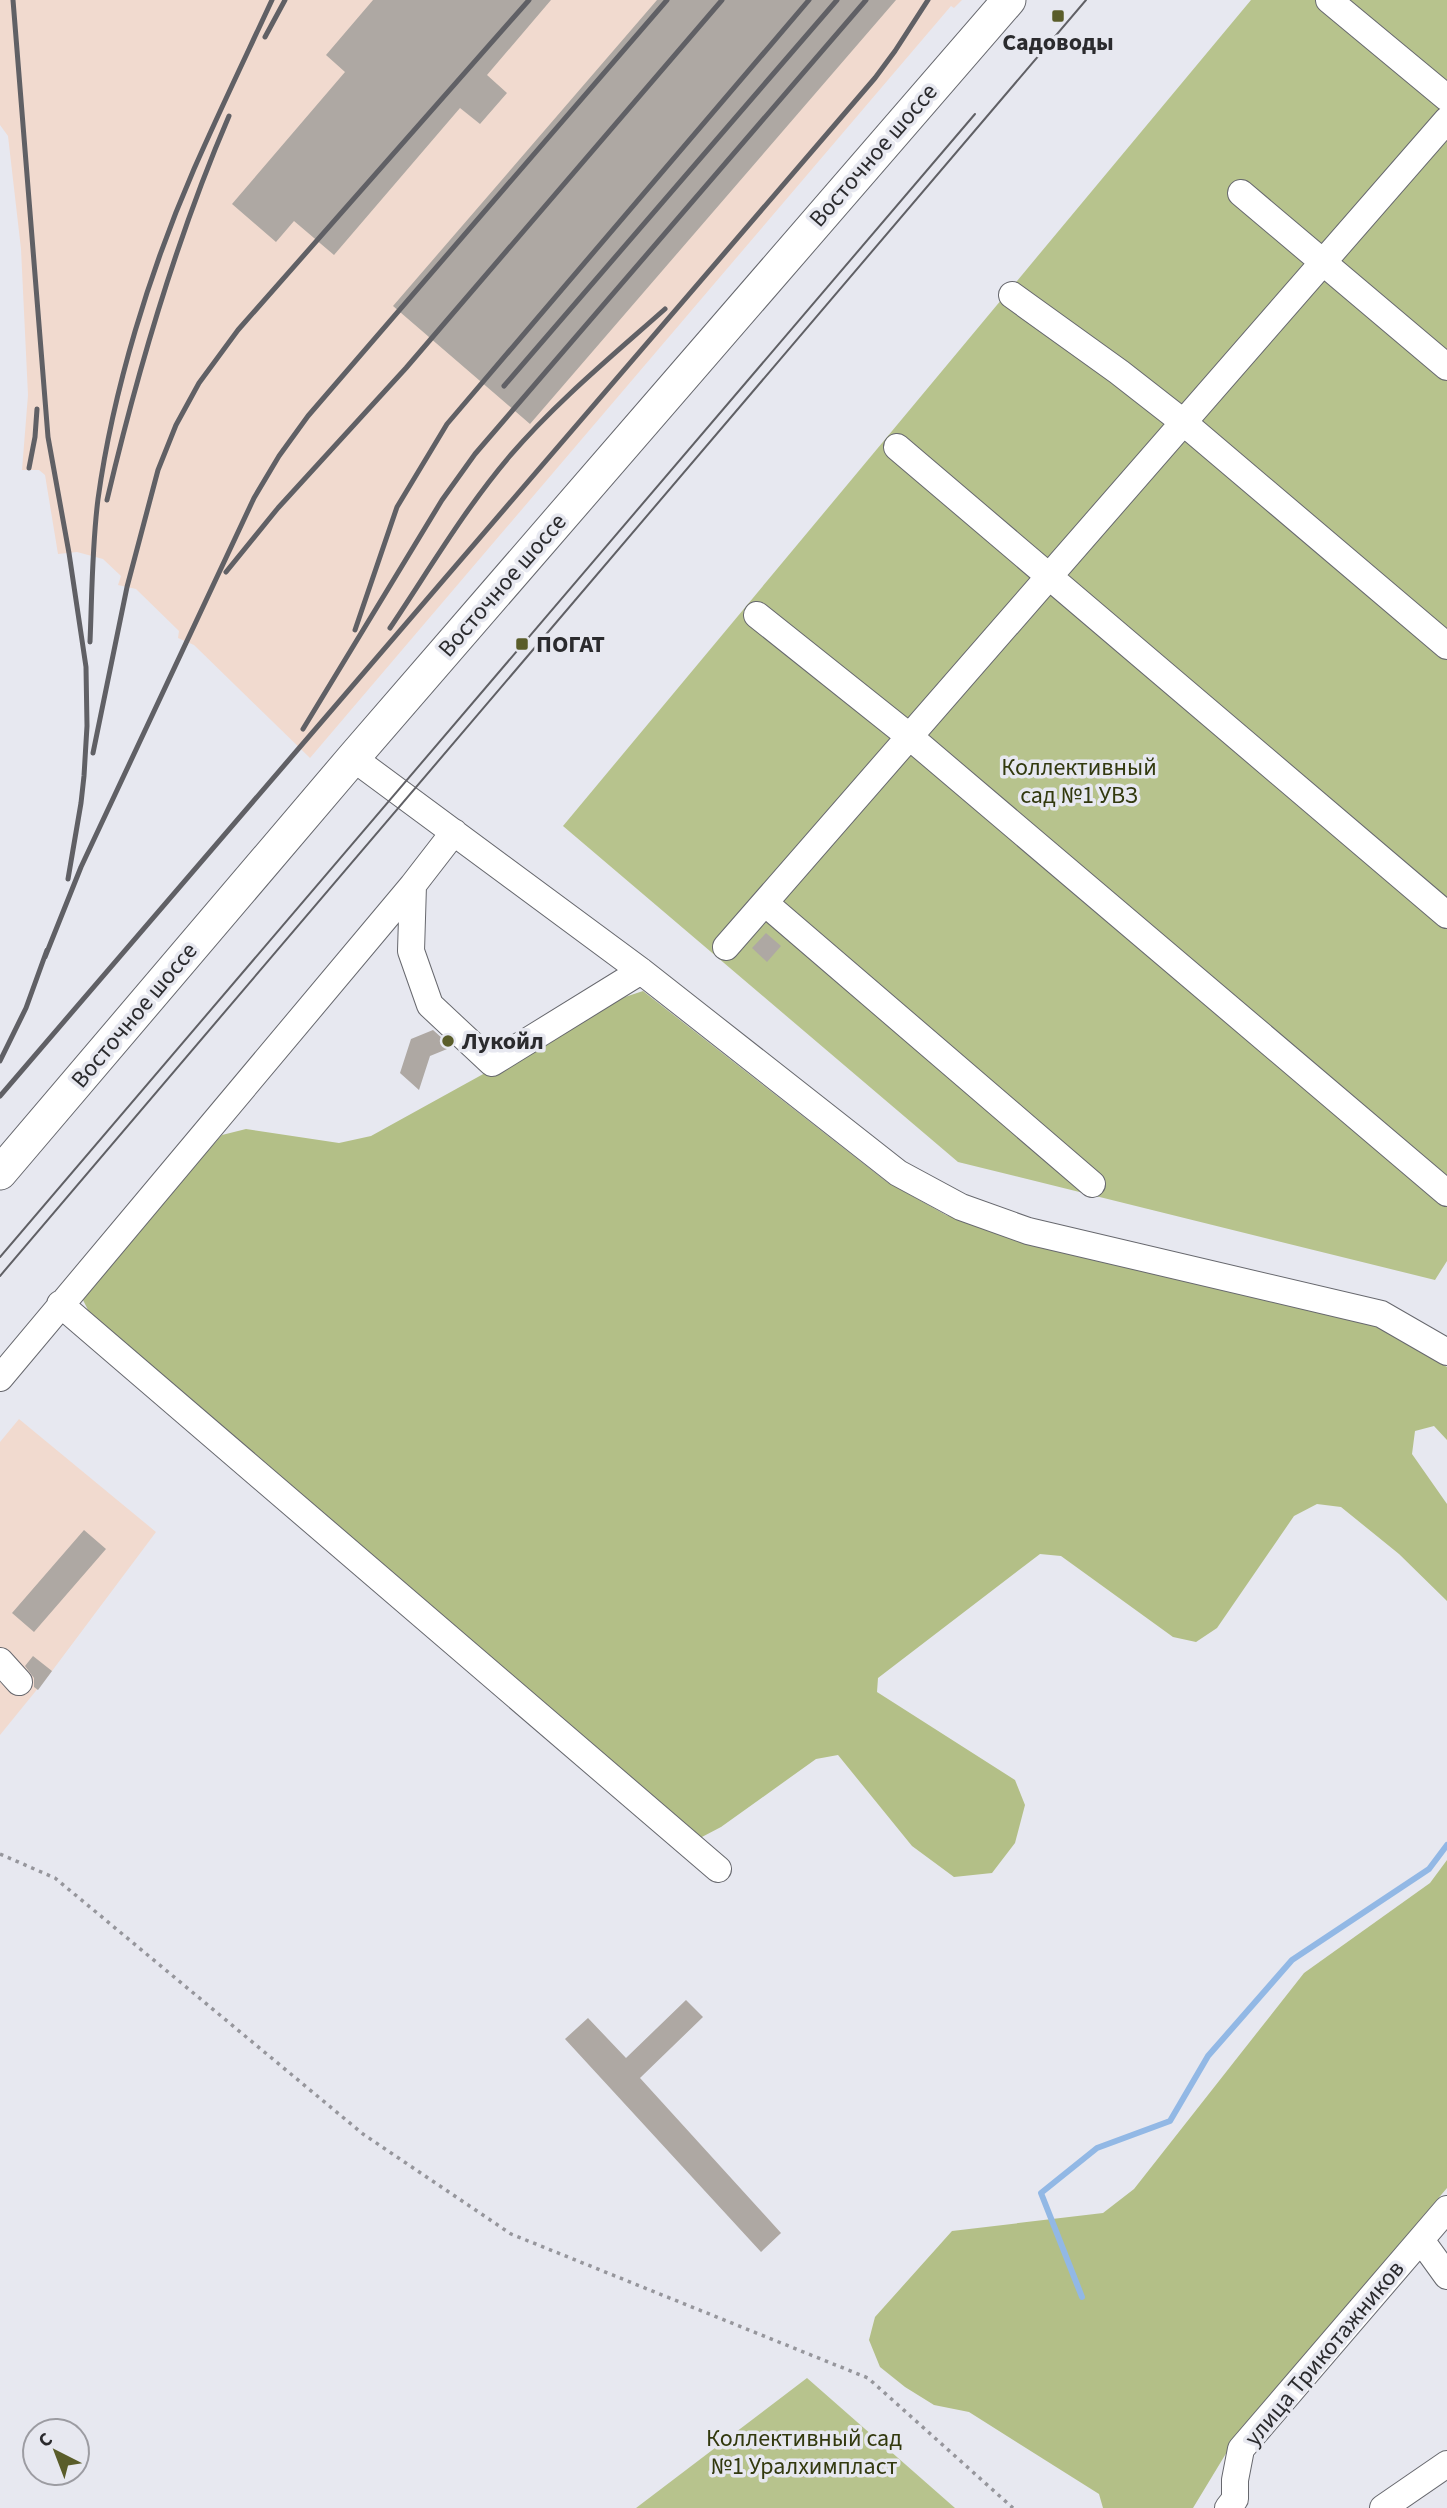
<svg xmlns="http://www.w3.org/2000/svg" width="1447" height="2508" font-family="'Source Sans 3',sans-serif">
  <rect width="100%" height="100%" fill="#e7e8f0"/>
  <path fill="#f1dacf" d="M0,0H962L954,8L951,6L310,758L194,645L178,638L179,631L136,589L118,585L121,576L103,559L77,552L58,554L45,475L39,470H22L28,395L21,249L8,136L0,125Z
    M19,1419L156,1532L52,1671L0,1735V1442Z"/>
  <path fill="#b7c38d" d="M1251,0H1447V1261L1435,1280L958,1162L563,826Z
    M807,2378L955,2508H636Z"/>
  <path fill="#b3bf87" d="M643,991L887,1182L946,1215L1022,1240L1377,1326L1447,1367V1440L1434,1426L1415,1431L1412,1454L1447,1504V1601L1399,1554L1341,1507L1317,1504L1294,1516L1217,1628L1196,1642L1173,1637L1061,1556L1040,1554L878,1678L877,1692L1015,1780L1025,1805L1015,1843L992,1873L954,1877L912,1846L838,1755L816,1759L721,1827L700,1838L92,1318L83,1300L93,1277L222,1135L246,1129L339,1143L371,1136L619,999Z
    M1447,1860V2188L1236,2437L1193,2508H1103L1099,2494L969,2412L934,2405L905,2387L880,2367L869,2340L875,2317L952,2231L1103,2213L1134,2189L1304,1973L1430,1883Z"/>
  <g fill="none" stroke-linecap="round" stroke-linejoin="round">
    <path stroke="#92b8e5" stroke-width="6" d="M1082,2297L1041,2193L1097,2148L1170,2121L1208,2056L1292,1960L1429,1869L1447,1845"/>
  </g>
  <path fill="#aea8a3" d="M373,0H551L487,75L507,93L480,124L460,108L334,255L294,221L276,242L232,204L345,72L326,55Z
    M657,0H896L530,424L393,306Z
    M766,933L781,946L767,962L752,948Z
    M433,1030L452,1047L430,1056L419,1090L400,1073L411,1039Z
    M84,1530L106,1549L34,1632L12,1613Z
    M33,1656L52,1671L38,1690L34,1687V1678L25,1666Z
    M686,2000L703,2017L640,2078L781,2233L761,2252L565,2039L588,2018L626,2058Z"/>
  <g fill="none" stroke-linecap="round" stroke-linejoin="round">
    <g stroke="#67686e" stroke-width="28">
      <path id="minor" d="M1329,0L1447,98
        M1241,193L1447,367
        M1012,295L1119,372L1183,422L1447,646
        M897,447L1447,915
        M757,615L910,737L1447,1193
        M353,758L641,971L898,1173L961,1207L1028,1231L1381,1314L1447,1352
        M454,832L413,885L411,951L430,1005L492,1063L641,971
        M765,903L1092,1184
        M726,947L1447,120
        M60,1304L718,1869
        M0,1378L413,885
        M0,1661L19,1682
        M1421,2240L1447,2276
        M1228,2508L1235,2499V2480L1241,2449L1447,2209
        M1383,2508L1447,2464"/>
    </g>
    <g stroke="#67686e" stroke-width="35">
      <path id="major" d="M0,1173L353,758L1009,0"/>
    </g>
    <path stroke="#96969c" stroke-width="3.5" stroke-dasharray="3.5 5" stroke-linecap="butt" d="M0,1854L55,1878L363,2134L511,2234L868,2378L1013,2508"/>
    <use href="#minor" stroke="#fff" stroke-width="26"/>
    <use href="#major" stroke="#fff" stroke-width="33"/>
    <path stroke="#606065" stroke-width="2" d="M0,1257L975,114
      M0,1276L1086,0"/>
    <path stroke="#606065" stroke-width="5" d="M13,0L48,437L69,553L86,667L87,726L84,776L81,803L68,879
      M265,37L285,0
      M504,386L837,0
      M29,468L35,437L37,409
      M107,500C138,369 176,239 229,116
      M226,572L278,508L406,368L722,0
      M390,628C429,570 464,510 509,457C556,402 612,356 665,309
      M355,630L397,507L447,424L809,0
      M90,642C92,594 92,546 98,499C113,390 150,270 194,169C219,112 246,56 272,0
      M303,729L442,500L475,454L866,0
      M93,753L127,587L158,470L176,425L199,383L238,330L529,0
      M45,957L81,867L254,498L279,456L308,416L667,0
      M0,1061L26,1008L47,950
      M0,1096L875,78L895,51L928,0"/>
  </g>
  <g fill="#5a5d2a" stroke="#e7e8f0" stroke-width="2.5">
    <rect x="1051" y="9" width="14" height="14" rx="3.5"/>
    <rect x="515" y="637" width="14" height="14" rx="3.5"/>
    <circle cx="448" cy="1041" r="7"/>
  </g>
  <g text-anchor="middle" stroke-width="7" stroke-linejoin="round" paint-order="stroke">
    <g font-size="24" font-weight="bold" fill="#2b2b2e" stroke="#e7e8f0" text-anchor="start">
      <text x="1058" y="50" text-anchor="middle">Садоводы</text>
      <text x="536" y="652">ПОГАТ</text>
      <text x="462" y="1049">Лукойл</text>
    </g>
    <g font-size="24" fill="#2b2b2e" stroke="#e7e8f0">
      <text transform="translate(873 155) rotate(-49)" y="8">Восточное шоссе</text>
      <text transform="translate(502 585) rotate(-49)" y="8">Восточное шоссе</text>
      <text transform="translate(134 1015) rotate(-50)" y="8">Восточное шоссе</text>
      <text transform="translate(1324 2353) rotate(-50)" y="8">улица Трикотажников</text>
    </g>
    <g font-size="24" fill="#32390e" stroke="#e7e8f0">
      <text x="1079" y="775">Коллективный<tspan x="1079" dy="28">сад №1 УВЗ</tspan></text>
      <text x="804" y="2446">Коллективный сад<tspan x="804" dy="28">№1 Уралхимпласт</tspan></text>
    </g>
  </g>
  <g transform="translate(56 2452) rotate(318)"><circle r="33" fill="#e7e8f0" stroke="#9c9ca2" stroke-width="2"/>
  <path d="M0-5L12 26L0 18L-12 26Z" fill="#5a5d2a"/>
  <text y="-10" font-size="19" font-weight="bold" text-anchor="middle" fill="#2b2b2e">С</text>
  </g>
</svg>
